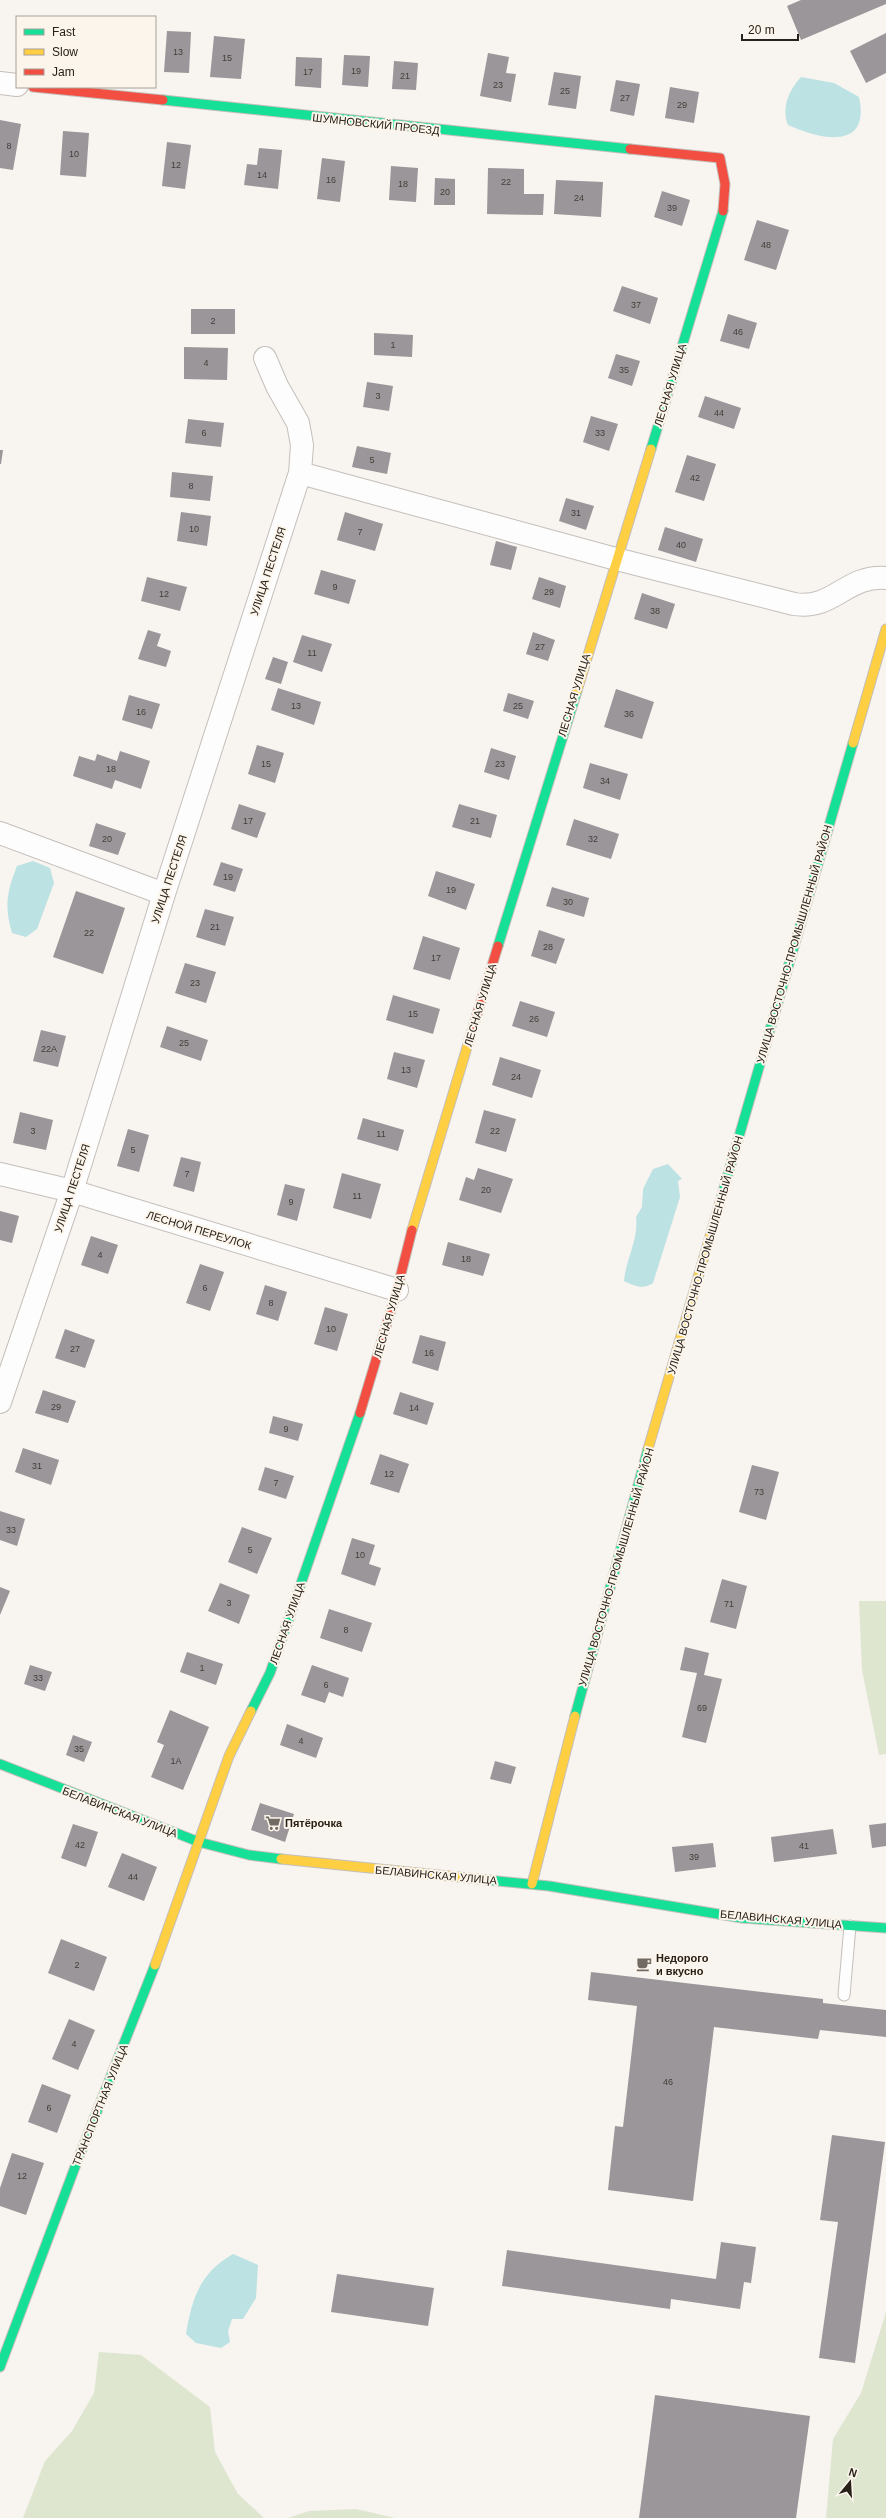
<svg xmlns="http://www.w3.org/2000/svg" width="886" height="2518" font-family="Arial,sans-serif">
  <rect width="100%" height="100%" fill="#f8f4f0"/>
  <path fill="#dee6d0" d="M859,1601H886V1754L879,1755L862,1670Z
    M886,2312V2518H826L833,2439L861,2393Z
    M99,2352L141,2355L210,2407L215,2452L238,2494L264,2518H23L45,2461L72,2431L94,2393Z
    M356,2509L395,2518H288L309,2511Z"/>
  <path fill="#bce2e3" d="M801,77L834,83L859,97C871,152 819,139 788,125C781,108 789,90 801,77Z
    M33,861L50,868L54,883L37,929L26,937L12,933C4,906 7,892 17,866Z
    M668,1164L682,1179L678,1181L680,1197L653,1283C642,1290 635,1286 624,1281C626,1258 639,1239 636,1217L642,1207L643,1189L653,1169Z
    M233,2254L258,2265L256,2298L243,2319H232L228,2331L230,2342L221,2348L196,2343L186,2334C192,2298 200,2273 233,2254Z"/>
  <path fill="#9a9699" d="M801,0H886V4L801,40L787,6Z
    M167,31L191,32L189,73L164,72Z
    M886,33V73L866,83L850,51Z
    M214,36L245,39L241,79L210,77Z
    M488,53L509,57L506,73L516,74L511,102L480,96Z
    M344,55L370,56L368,87L342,85Z
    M296,57L322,58L321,88L295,86Z
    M394,61L418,63L416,90L392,89Z
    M554,72L581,76L576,109L548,105Z
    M616,80L640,84L634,116L610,111Z
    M670,87L699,92L694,123L665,118Z
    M0,120L21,124L13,170L0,168Z
    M63,131L89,133L86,177L60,175Z
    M167,142L191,145L185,189L162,186Z
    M259,148L282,150L278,189L244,185L247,164L257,165Z
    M322,158L345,161L340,202L317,199Z
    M391,166L418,168L416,202L389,200Z
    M488,168L524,169V194H544L543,215L487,214Z
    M435,178L455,179V205H434Z
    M556,180L603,182L601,217L554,214Z
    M662,191L690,200L682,226L654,217Z
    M757,220L789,230L776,270L744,260Z
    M622,286L658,298L650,324L613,311Z
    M191,309H235V334H191Z
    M728,314L757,323L749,349L720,341Z
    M374,333L413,335L412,357L374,355Z
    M184,347L228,348L227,380L184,379Z
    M616,354L640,361L632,386L608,378Z
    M367,382L393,386L389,411L363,407Z
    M705,396L741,408L734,429L698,417Z
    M591,416L618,424L609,451L583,442Z
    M188,419L224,423L221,447L185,443Z
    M357,446L391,453L387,474L352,467Z
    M0,450H3L1,464H0Z
    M687,455L716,464L704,501L675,492Z
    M172,472L213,476L210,501L170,497Z
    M566,498L594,506L586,530L559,521Z
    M181,512L211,516L207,546L177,541Z
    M345,512L383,524L375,551L337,540Z
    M665,527L703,539L696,562L658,550Z
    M496,541L517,547L511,570L490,565Z
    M321,570L356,580L349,604L314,594Z
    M147,577L187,587L180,611L141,601Z
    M539,577L566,586L560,608L532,599Z
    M642,593L675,604L667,629L634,619Z
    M148,630L161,634L157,646L171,651L166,667L138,659Z
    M533,632L555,640L548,661L526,654Z
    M302,635L332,644L322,672L293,662Z
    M273,657L288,662L281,684L265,679Z
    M278,688L321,702L314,725L271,710Z
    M616,689L654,702L642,739L604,727Z
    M508,693L534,701L528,719L503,711Z
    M129,695L160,704L152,729L122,720Z
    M257,745L284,753L275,783L248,774Z
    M491,748L516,756L509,780L484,772Z
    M120,751L150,761L141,789L115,780L112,789L73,776L79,756L95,761L97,754L117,761Z
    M590,763L628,774L620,800L583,788Z
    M239,804L266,813L257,838L231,829Z
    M459,804L497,815L491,838L452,827Z
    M574,819L619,834L611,859L566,845Z
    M96,823L126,833L118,855L89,846Z
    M221,862L243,869L235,892L213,885Z
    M436,871L475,884L466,910L428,896Z
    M552,887L589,898L584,917L546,906Z
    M76,891L125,908L103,974L53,957Z
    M205,909L234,917L225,946L196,937Z
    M539,930L565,939L556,964L531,956Z
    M423,936L460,948L450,980L413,969Z
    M185,963L216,972L206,1003L175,993Z
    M393,995L440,1009L433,1034L386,1020Z
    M520,1001L555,1012L547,1037L512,1026Z
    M167,1026L208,1040L201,1061L160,1047Z
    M41,1030L66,1036L58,1067L33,1061Z
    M394,1052L425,1060L417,1088L387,1079Z
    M500,1057L541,1070L532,1098L492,1085Z
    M484,1110L516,1119L506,1152L475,1143Z
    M20,1112L53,1120L46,1150L13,1143Z
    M363,1118L404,1130L398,1151L357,1139Z
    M128,1129L149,1135L139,1172L117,1166Z
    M181,1157L201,1162L194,1192L173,1186Z
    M478,1168L513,1179L501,1213L459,1200L466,1177L474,1180Z
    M342,1173L381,1184L371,1219L333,1208Z
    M285,1184L305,1189L297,1221L277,1215Z
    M0,1211L19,1216L12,1243L0,1240Z
    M91,1236L118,1245L108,1274L81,1265Z
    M448,1242L490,1254L483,1276L442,1265Z
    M200,1264L224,1272L210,1311L186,1303Z
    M265,1285L287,1292L278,1321L256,1314Z
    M325,1307L348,1314L337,1351L314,1344Z
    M65,1329L95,1340L85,1368L55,1358Z
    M420,1335L446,1342L438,1371L412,1363Z
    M43,1390L76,1401L68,1423L35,1413Z
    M400,1392L434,1403L427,1425L393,1414Z
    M273,1416L303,1424L298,1441L269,1433Z
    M23,1448L59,1460L51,1485L15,1472Z
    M380,1454L409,1464L399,1493L370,1484Z
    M752,1465L779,1472L766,1520L739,1512Z
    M265,1467L294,1476L286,1499L258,1490Z
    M0,1511L25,1519L17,1546L0,1540Z
    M242,1527L272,1538L257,1574L228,1562Z
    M352,1538L375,1545L369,1564L381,1568L375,1586L341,1574Z
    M722,1579L747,1586L736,1629L710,1622Z
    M220,1583L250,1595L239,1624L208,1611Z
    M0,1587L10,1591L0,1615Z
    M329,1609L372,1623L362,1652L320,1638Z
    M685,1647L709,1653L704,1675L722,1679L706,1743L682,1737L697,1673L680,1670Z
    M187,1652L223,1664L216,1685L180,1672Z
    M30,1665L52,1672L45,1691L24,1684Z
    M312,1665L349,1678L343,1697L329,1692L325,1703L301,1695Z
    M170,1710L209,1727L183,1790L151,1777L164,1745L157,1742Z
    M287,1724L323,1738L316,1758L280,1745Z
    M73,1735L92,1742L84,1762L66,1755Z
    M495,1761L516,1767L511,1784L490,1779Z
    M260,1803L294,1814L285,1842L251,1830Z
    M886,1823V1846L872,1848L869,1825Z
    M73,1824L98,1832L86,1867L61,1858Z
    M833,1829L837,1854L774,1862L771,1837Z
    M713,1843L716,1867L675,1872L672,1847Z
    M122,1853L157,1867L144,1901L108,1887Z
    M61,1939L107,1957L94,1991L48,1973Z
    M591,1972L823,1999V2003L886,2010V2037L820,2030L818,2039L714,2027L693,2201L608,2190L615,2126L623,2127L637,2006L588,2000Z
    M69,2019L95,2030L78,2070L52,2059Z
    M42,2084L71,2095L57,2133L28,2122Z
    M832,2135L885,2142L855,2363L819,2358L838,2222L820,2220Z
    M12,2153L44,2163L26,2215L0,2206V2188Z
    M721,2242L756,2247L751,2283L744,2282L740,2309L671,2299L670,2309L502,2286L507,2250L716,2279Z
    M337,2274L434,2288L428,2326L331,2312Z
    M655,2395L810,2416L796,2518H639Z"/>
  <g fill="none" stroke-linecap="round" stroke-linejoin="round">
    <g stroke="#c4bfba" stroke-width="13">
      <path id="lane" d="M844,1995L850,1926"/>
    </g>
    <g stroke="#c4bfba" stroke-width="24">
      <path id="street" d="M0,83L17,85
        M300,473L616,559L794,604C835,610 845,575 886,578
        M0,833L164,894
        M0,1174L72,1191L397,1290
        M0,1402L72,1191L164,894L300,473L302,445L298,423L277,386L265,358"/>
    </g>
    <g stroke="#c4bfba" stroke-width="11">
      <path id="fast" d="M163,100L630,149
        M651,449L723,211
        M498,946L577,691
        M720,1202L853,743
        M251,1711L270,1673L360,1413
        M575,1716L648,1449
        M0,1764L199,1842L249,1855L281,1859
        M488,1880L549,1886L742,1918L886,1928
        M0,2367L75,2167L155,1965"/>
    </g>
    <g stroke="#c4bfba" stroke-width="11">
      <path id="slow" d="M577,691L651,449
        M853,743L886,629
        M412,1230L471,1034
        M648,1449L720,1202
        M281,1859L488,1880
        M532,1884L575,1716
        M155,1965L229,1756L251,1711"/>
    </g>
    <g stroke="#c4bfba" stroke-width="11">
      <path id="jam" d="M33,87L163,100
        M630,149L720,158L725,184L723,211
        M471,1034L498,946
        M360,1413L397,1290L412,1230"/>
    </g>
    <use href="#lane" stroke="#fefdfd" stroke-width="11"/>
    <use href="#street" stroke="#fefdfd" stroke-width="22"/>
    <use href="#fast" stroke="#16e098" stroke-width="9"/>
    <use href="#slow" stroke="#ffcf43" stroke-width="9"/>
    <use href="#jam" stroke="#f24e42" stroke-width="9"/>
  </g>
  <defs>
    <g id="supermarket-bare" transform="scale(1.2)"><path d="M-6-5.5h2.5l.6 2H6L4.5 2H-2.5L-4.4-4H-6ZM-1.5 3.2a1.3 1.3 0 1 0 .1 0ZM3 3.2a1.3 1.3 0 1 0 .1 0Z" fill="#716b64" stroke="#fcf5ec" stroke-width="2.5" paint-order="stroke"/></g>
    <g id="cafe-bare" transform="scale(1.2)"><path d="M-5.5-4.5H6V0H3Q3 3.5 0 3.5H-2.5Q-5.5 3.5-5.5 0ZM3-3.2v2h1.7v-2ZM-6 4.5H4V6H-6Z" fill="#716b64" stroke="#fcf5ec" stroke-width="2.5" paint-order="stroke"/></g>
  </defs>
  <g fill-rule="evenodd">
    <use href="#supermarket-bare" x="273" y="1823"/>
    <use href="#cafe-bare" x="644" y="1964"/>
  </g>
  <g text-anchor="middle" stroke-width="4" stroke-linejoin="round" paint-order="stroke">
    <g font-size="9" fill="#443e39">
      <text x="178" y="55">13</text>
      <text x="227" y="61">15</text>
      <text x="356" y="74">19</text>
      <text x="308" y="75">17</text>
      <text x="405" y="79">21</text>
      <text x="498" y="88">23</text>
      <text x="565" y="94">25</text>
      <text x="625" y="101">27</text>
      <text x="682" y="108">29</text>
      <text x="9" y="149">8</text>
      <text x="74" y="157">10</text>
      <text x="176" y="168">12</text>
      <text x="262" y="178">14</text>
      <text x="331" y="183">16</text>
      <text x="506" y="185">22</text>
      <text x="403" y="187">18</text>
      <text x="445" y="195">20</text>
      <text x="579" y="201">24</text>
      <text x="672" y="211">39</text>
      <text x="766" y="248">48</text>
      <text x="636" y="308">37</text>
      <text x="213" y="324">2</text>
      <text x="738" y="335">46</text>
      <text x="393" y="348">1</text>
      <text x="206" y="366">4</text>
      <text x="624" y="373">35</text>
      <text x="378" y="399">3</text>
      <text x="719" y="416">44</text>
      <text x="204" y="436">6</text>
      <text x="600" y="436">33</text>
      <text x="372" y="463">5</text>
      <text x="695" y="481">42</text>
      <text x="191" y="489">8</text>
      <text x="576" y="516">31</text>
      <text x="194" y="532">10</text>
      <text x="360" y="535">7</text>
      <text x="681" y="548">40</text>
      <text x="335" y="590">9</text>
      <text x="549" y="595">29</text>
      <text x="164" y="597">12</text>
      <text x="655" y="614">38</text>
      <text x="540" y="650">27</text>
      <text x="312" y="656">11</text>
      <text x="296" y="709">13</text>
      <text x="518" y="709">25</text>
      <text x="141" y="715">16</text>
      <text x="629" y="717">36</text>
      <text x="266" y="767">15</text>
      <text x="500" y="767">23</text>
      <text x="111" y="772">18</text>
      <text x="605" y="784">34</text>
      <text x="248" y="824">17</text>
      <text x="475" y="824">21</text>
      <text x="107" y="842">20</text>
      <text x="593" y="842">32</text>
      <text x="228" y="880">19</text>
      <text x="451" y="893">19</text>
      <text x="568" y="905">30</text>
      <text x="215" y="930">21</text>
      <text x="89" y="936">22</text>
      <text x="548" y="950">28</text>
      <text x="436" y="961">17</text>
      <text x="195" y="986">23</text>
      <text x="413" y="1017">15</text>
      <text x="534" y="1022">26</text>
      <text x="184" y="1046">25</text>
      <text x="49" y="1052">22А</text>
      <text x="406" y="1073">13</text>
      <text x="516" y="1080">24</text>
      <text x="33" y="1134">3</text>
      <text x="495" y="1134">22</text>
      <text x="381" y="1137">11</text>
      <text x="133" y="1153">5</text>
      <text x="187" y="1177">7</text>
      <text x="486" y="1193">20</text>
      <text x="357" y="1199">11</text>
      <text x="291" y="1205">9</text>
      <text x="100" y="1258">4</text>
      <text x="466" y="1262">18</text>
      <text x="205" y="1291">6</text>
      <text x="271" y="1306">8</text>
      <text x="331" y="1332">10</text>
      <text x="75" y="1352">27</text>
      <text x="429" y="1356">16</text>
      <text x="56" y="1410">29</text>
      <text x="414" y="1411">14</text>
      <text x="286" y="1432">9</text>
      <text x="37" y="1469">31</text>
      <text x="389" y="1477">12</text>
      <text x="276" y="1486">7</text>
      <text x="759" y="1495">73</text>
      <text x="11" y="1533">33</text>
      <text x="250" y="1553">5</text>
      <text x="360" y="1558">10</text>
      <text x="229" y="1606">3</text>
      <text x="729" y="1607">71</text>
      <text x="346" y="1633">8</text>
      <text x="202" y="1671">1</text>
      <text x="38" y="1681">33</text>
      <text x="326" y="1688">6</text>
      <text x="702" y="1711">69</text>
      <text x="301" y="1744">4</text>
      <text x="79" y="1752">35</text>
      <text x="176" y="1764">1А</text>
      <text x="80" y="1848">42</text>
      <text x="804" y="1849">41</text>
      <text x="694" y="1860">39</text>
      <text x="133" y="1880">44</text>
      <text x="77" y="1968">2</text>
      <text x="74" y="2047">4</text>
      <text x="668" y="2085">46</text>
      <text x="49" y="2111">6</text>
      <text x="22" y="2179">12</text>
    </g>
    <g font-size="11" fill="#282119" stroke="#fcf5ec">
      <text transform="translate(376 124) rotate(6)" y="4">ШУМНОВСКИЙ ПРОЕЗД</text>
      <text transform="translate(670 385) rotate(-73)" y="4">ЛЕСНАЯ УЛИЦА</text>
      <text transform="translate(268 571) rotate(-72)" y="4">УЛИЦА ПЕСТЕЛЯ</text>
      <text transform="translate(574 695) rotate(-73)" y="4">ЛЕСНАЯ УЛИЦА</text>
      <text transform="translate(169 879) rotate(-72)" y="4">УЛИЦА ПЕСТЕЛЯ</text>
      <text transform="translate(794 944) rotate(-74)" y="4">УЛИЦА ВОСТОЧНО-ПРОМЫШЛЕННЫЙ РАЙОН</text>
      <text transform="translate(480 1005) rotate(-73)" y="4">ЛЕСНАЯ УЛИЦА</text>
      <text transform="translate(72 1188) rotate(-72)" y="4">УЛИЦА ПЕСТЕЛЯ</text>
      <text transform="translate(199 1230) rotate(17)" y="4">ЛЕСНОЙ ПЕРЕУЛОК</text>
      <text transform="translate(705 1255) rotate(-74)" y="4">УЛИЦА ВОСТОЧНО-ПРОМЫШЛЕННЫЙ РАЙОН</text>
      <text transform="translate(389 1316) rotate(-74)" y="4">ЛЕСНАЯ УЛИЦА</text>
      <text transform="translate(616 1567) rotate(-74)" y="4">УЛИЦА ВОСТОЧНО-ПРОМЫШЛЕННЫЙ РАЙОН</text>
      <text transform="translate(287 1623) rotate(-71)" y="4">ЛЕСНАЯ УЛИЦА</text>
      <text transform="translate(120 1812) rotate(21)" y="4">БЕЛАВИНСКАЯ УЛИЦА</text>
      <text transform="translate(436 1875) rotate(5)" y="4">БЕЛАВИНСКАЯ УЛИЦА</text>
      <text transform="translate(781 1919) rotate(5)" y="4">БЕЛАВИНСКАЯ УЛИЦА</text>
      <text transform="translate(100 2105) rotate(-68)" y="4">ТРАНСПОРТНАЯ УЛИЦА</text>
    </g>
    <g font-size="11" font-weight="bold" fill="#282119" stroke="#fcf5ec" text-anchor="start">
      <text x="285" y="1827">Пятёрочка</text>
      <text x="656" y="1962">Недорого<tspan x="656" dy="13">и вкусно</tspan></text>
    </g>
  </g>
  <rect x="16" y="16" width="140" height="72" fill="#fcf5ec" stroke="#a7a098"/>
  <rect x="24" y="29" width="20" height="6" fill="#16e098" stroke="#a7a098"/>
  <text x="52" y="36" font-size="12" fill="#282119">Fast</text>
  <rect x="24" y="49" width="20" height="6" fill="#ffcf43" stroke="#a7a098"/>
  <text x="52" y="56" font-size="12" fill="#282119">Slow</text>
  <rect x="24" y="69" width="20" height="6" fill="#f24e42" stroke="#a7a098"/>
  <text x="52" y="76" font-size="12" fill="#282119">Jam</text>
  <g transform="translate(850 2482) rotate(18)" stroke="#fcf5ec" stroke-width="3" paint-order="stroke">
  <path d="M0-3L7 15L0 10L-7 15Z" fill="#282119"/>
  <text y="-6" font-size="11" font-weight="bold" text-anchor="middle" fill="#282119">N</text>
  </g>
  <path d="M742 34v6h56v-6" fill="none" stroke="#282119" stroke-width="2"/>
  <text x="748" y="34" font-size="12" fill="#282119" stroke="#fcf5ec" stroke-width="3" paint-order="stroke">20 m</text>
</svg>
